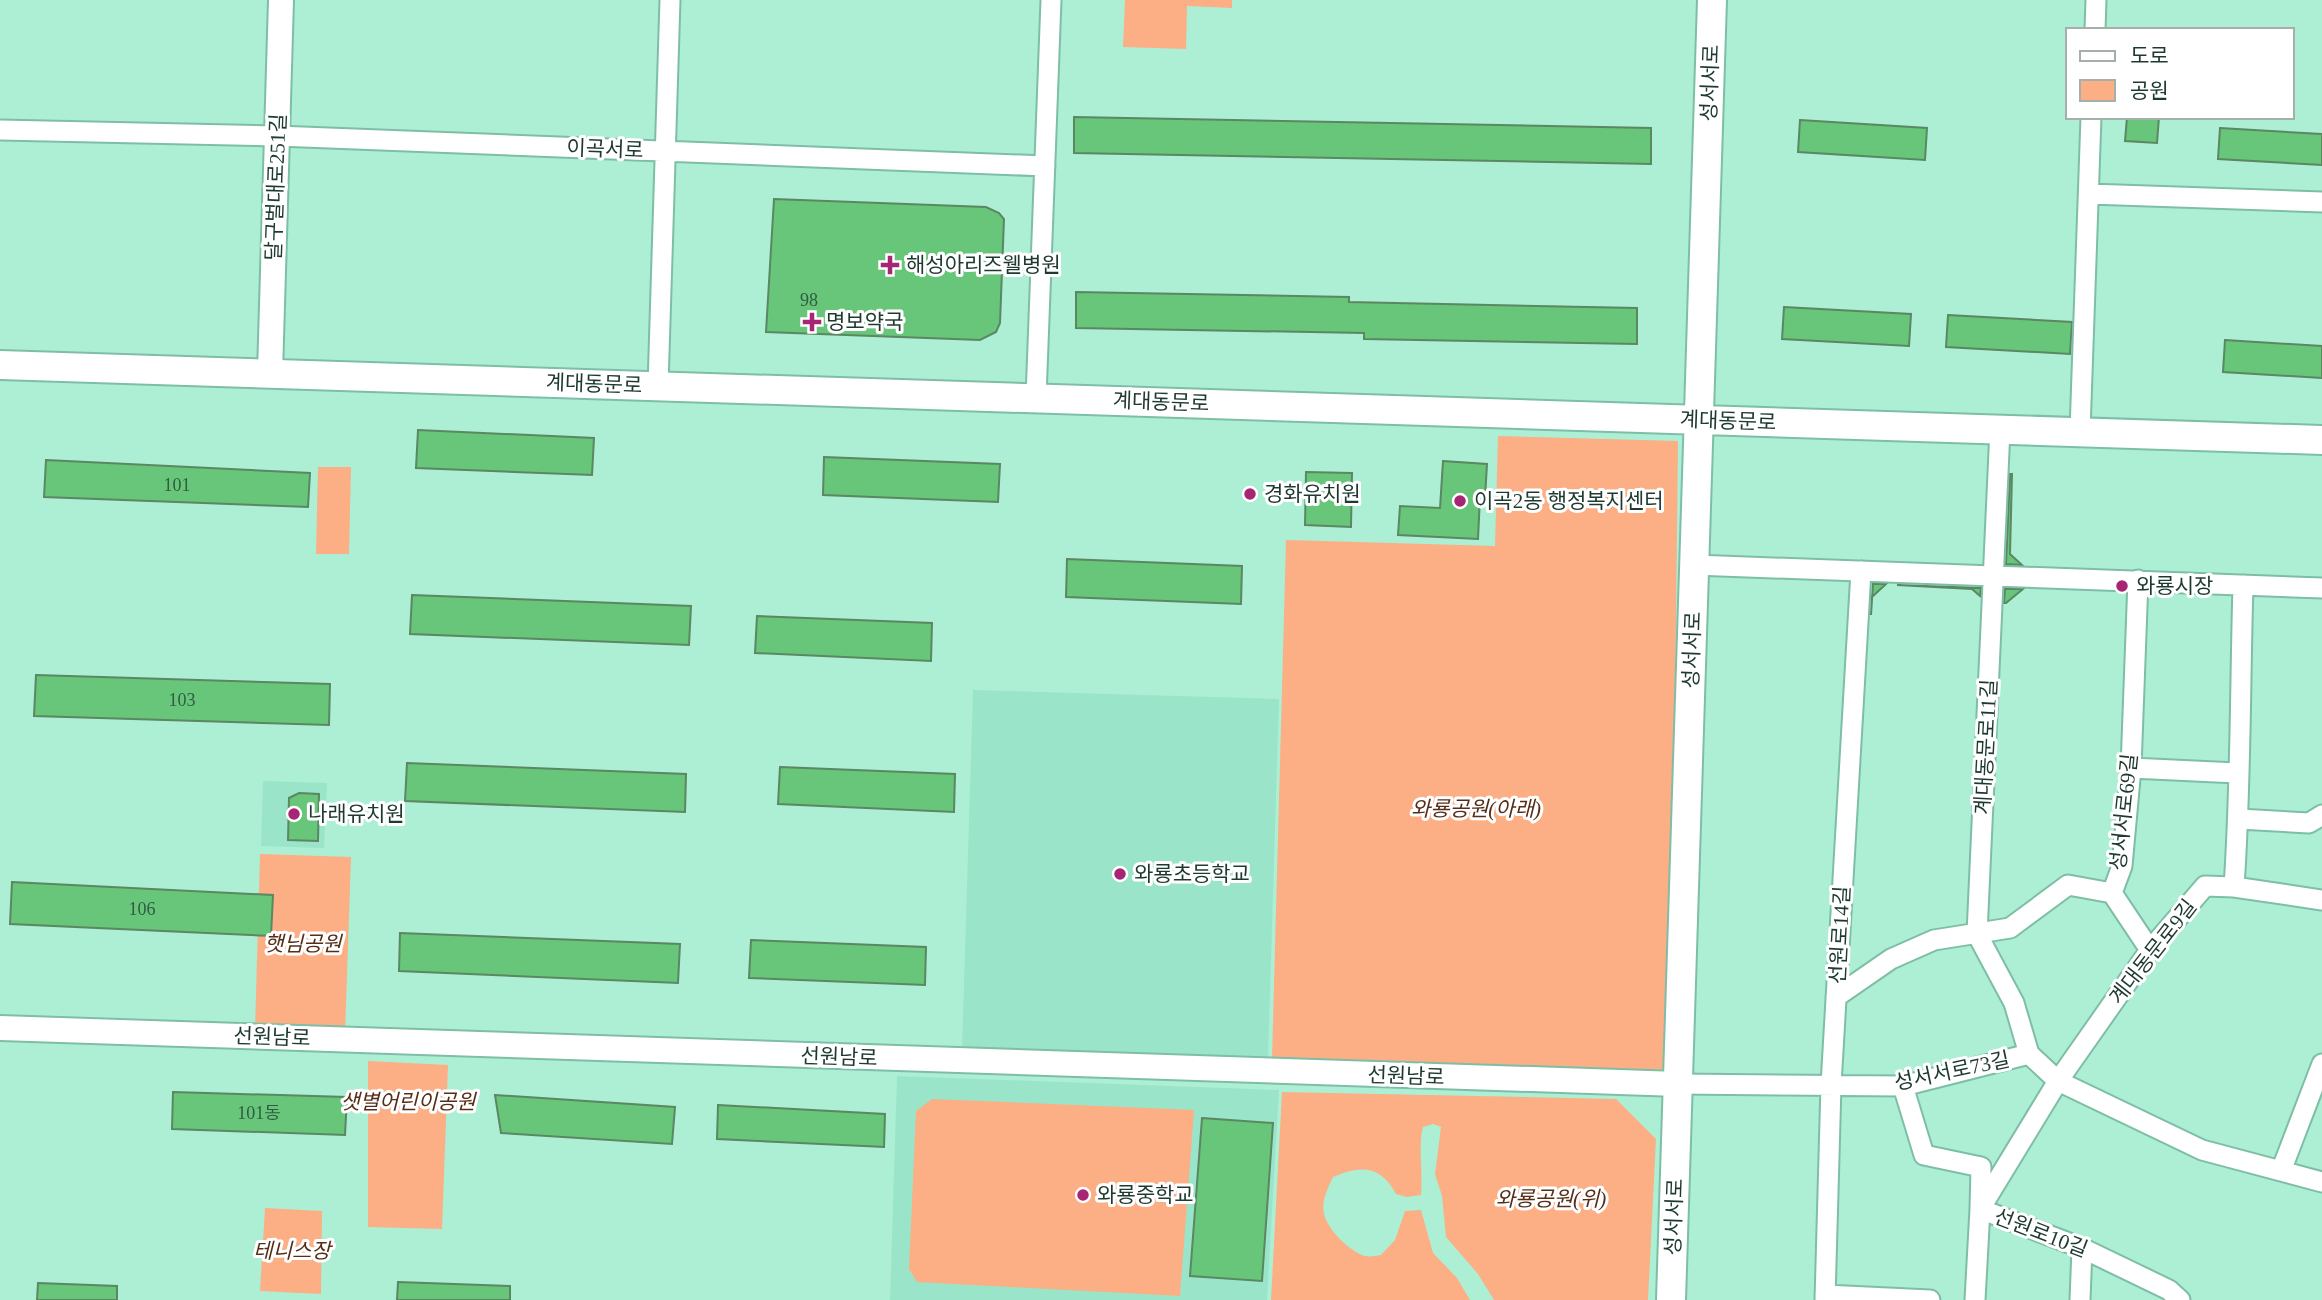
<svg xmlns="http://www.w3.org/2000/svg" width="2322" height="1300" font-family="'Times New Roman','Noto Sans KR',serif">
  <rect width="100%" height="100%" fill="#adefd5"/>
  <path fill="#9ae5c9" d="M973,690L1279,699L1268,1058L962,1049Z
    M263,781L327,783L324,848L261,846Z
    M897,1076L1279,1090L1267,1300H890Z"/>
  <path fill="#fcae85" d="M1125,0H1232V8L1187,6L1186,49L1123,47Z
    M1498,436L1678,441L1671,1070L1272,1059L1286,540L1495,546Z
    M318,467H351L349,554H316Z
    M260,854L351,857L345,1033L255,1030Z
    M368,1061L448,1065L442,1229L368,1227Z
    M1282,1092L1616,1099L1656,1139L1648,1300H1494L1478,1274L1446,1237L1442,1196L1435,1174L1441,1127L1433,1124L1423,1127C1418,1143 1423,1176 1421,1195L1407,1197L1396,1194C1381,1165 1360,1165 1333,1177C1328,1188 1321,1201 1324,1214C1328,1230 1349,1251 1365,1256C1370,1257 1376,1256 1381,1255L1395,1240L1405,1211L1421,1210L1433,1253L1457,1278L1470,1300H1271Z
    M932,1099L1194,1110L1180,1296L917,1282L909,1269L916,1111Z
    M265,1208L322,1211L321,1294L260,1291Z"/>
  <path fill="#67c679" stroke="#5b8762" stroke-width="2" d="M1074,117L1651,128V164L1074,153Z
    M2127,117H2159L2157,143L2125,141Z
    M1800,120L1927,128L1925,160L1798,152Z
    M2220,128L2322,134V165L2218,159Z
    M774,199L986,207L999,213L1004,219L1000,323L996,332L980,340L766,332Z
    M1076,292L1349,297V302L1637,308V344L1364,339V333L1076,328Z
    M1784,307L1911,314L1909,346L1782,339Z
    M1948,315L2072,322L2070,354L1946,347Z
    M2225,340L2322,346V378L2223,372Z
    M418,430L594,438L592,475L416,468Z
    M824,457L1000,464L998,502L823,495Z
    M46,460L310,473L308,507L44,497Z
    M1443,461L1487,464L1485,498L1480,497L1478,539L1398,535L1400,506L1440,508Z
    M1306,472L1352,473L1351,527L1305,525Z
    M2010,474H2012L2010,554L2022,565L2006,564Z
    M1067,559L1242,566L1241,604L1066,597Z
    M1873,584H1886L1872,597L1871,615Z
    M1897,585L1981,588L1980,596L1972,589Z
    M2005,589H2023L2006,603H2004Z
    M412,595L691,606L689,645L410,634Z
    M757,616L932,623L931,661L755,653Z
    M36,675L330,684L329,725L34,716Z
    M407,763L686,774L685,812L405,801Z
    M780,767L955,774L954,812L778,804Z
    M299,793L319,794L318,841L288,840L289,798Z
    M12,882L273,895L271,936L10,924Z
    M400,933L680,944L678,983L399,971Z
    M751,940L926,947L925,985L749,978Z
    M173,1092L347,1097L345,1135L172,1129Z
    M495,1095L675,1107L672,1144L501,1133Z
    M718,1105L885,1114L884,1147L717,1139Z
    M1202,1118L1273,1123L1262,1281L1190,1276Z
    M398,1282L510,1286V1300H397Z
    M38,1283L117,1286V1300H37Z"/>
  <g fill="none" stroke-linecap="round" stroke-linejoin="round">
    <g stroke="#7ebea6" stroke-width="23">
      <path id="minor" d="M2095,30L2096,0
        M0,130L277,136L1045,166
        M2089,194L2322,202
        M658,386L670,0
        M1036,398L1051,0
        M2000,429L1977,934L2014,1003L2029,1054
        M2080,431L2091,117
        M1694,565L2322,588
        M2131,768L2237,773
        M2239,819L2309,823L2322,815
        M2234,887C2241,786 2240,685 2243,585
        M2112,893L2122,866L2131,768L2138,580
        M2112,893L2150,950
        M1836,997L1891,959L1934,940L2010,928L2068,885L2112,893
        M1678,1084L1903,1086L2029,1054L2058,1081L2202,1150L2322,1182
        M1903,1086L1924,1155L1981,1167L1980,1209L2082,1248L2169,1290L2180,1300
        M2281,1171L2322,1064
        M1825,1295L1930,1300
        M1825,1300L1831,1085L1861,571
        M1975,1300L1980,1209L2058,1081L2150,950L2205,886L2234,887L2322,900
        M2080,1300L2082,1248"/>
    </g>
    <g stroke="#7ebea6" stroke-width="28">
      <path id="tertiary" d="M270,373L281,0
        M0,1028L1678,1084"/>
    </g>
    <g stroke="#7ebea6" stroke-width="32">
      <path id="secondary" d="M0,365L2322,440
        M1671,1300L1712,0"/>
    </g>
    <use href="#minor" stroke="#fff" stroke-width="19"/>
    <use href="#tertiary" stroke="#fff" stroke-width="24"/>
    <use href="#secondary" stroke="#fff" stroke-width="28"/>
  </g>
  <g fill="#a62574" stroke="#fff" stroke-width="2.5">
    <path d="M886.5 254.5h7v7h7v7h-7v7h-7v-7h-7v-7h7z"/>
    <path d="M808.5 311.5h7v7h7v7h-7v7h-7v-7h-7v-7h7z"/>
    <circle cx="1250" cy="494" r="7"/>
    <circle cx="1460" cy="501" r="7"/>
    <circle cx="2122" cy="586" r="7"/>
    <circle cx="294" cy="814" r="7"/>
    <circle cx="1120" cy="874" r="7"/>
    <circle cx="1083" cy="1195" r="7"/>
  </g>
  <g text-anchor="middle" stroke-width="6" stroke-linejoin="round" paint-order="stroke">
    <g font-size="18" fill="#305c42">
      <text x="809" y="306">98</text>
      <text x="177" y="491">101</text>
      <text x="182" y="706">103</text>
      <text x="142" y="915">106</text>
      <text x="259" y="1119">101동</text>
    </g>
    <g font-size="21" fill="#1e392f" stroke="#fff">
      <text transform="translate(1710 83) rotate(-88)" y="7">성서서로</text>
      <text transform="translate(605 149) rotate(2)" y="7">이곡서로</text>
      <text transform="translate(276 187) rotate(-88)" y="7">달구벌대로251길</text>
      <text transform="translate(594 384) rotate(2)" y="7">계대동문로</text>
      <text transform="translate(1161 402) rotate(2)" y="7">계대동문로</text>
      <text transform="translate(1728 421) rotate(2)" y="7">계대동문로</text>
      <text transform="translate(1692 650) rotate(-88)" y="7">성서서로</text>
      <text transform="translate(1986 747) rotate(-87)" y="7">계대동문로11길</text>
      <text transform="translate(2124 812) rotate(-84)" y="7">성서서로69길</text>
      <text transform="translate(1840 935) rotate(-87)" y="7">선원로14길</text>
      <text transform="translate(2153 952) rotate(-52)" y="7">계대동문로9길</text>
      <text transform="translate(272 1037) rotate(2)" y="7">선원남로</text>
      <text transform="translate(839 1057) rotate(2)" y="7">선원남로</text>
      <text transform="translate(1952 1071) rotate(-12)" y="7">성서서로73길</text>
      <text transform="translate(1406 1076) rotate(2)" y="7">선원남로</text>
      <text transform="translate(1674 1217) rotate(-88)" y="7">성서서로</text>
      <text transform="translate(2041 1233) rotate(21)" y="7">선원로10길</text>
    </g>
    <g font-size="21" fill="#1e392f" stroke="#fff" text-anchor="start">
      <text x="906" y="272">해성아리즈웰병원</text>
      <text x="826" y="329">명보약국</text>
      <text x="1264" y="501">경화유치원</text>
      <text x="1474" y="508">이곡2동 행정복지센터</text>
      <text x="2136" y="593">와룡시장</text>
      <text x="308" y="821">나래유치원</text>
      <text x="1134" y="881">와룡초등학교</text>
      <text x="1097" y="1202">와룡중학교</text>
    </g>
    <g font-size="21" font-style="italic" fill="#562e17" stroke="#fff">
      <text x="1476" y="816">와룡공원(아래)</text>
      <text x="303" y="951">햇님공원</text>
      <text x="408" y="1109">샛별어린이공원</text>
      <text x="1551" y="1206">와룡공원(위)</text>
      <text x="292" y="1258">테니스장</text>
    </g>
  </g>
  <rect x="2066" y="28" width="228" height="91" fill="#ffffff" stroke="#a5b0ac" stroke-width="2"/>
  <rect x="2080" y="51" width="35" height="10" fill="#ffffff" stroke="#a5b0ac" stroke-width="2"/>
  <text x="2130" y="63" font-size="21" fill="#1e392f">도로</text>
  <rect x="2080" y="80" width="35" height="21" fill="#fcae85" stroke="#a5b0ac" stroke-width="2"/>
  <text x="2130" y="98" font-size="21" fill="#1e392f">공원</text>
</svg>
